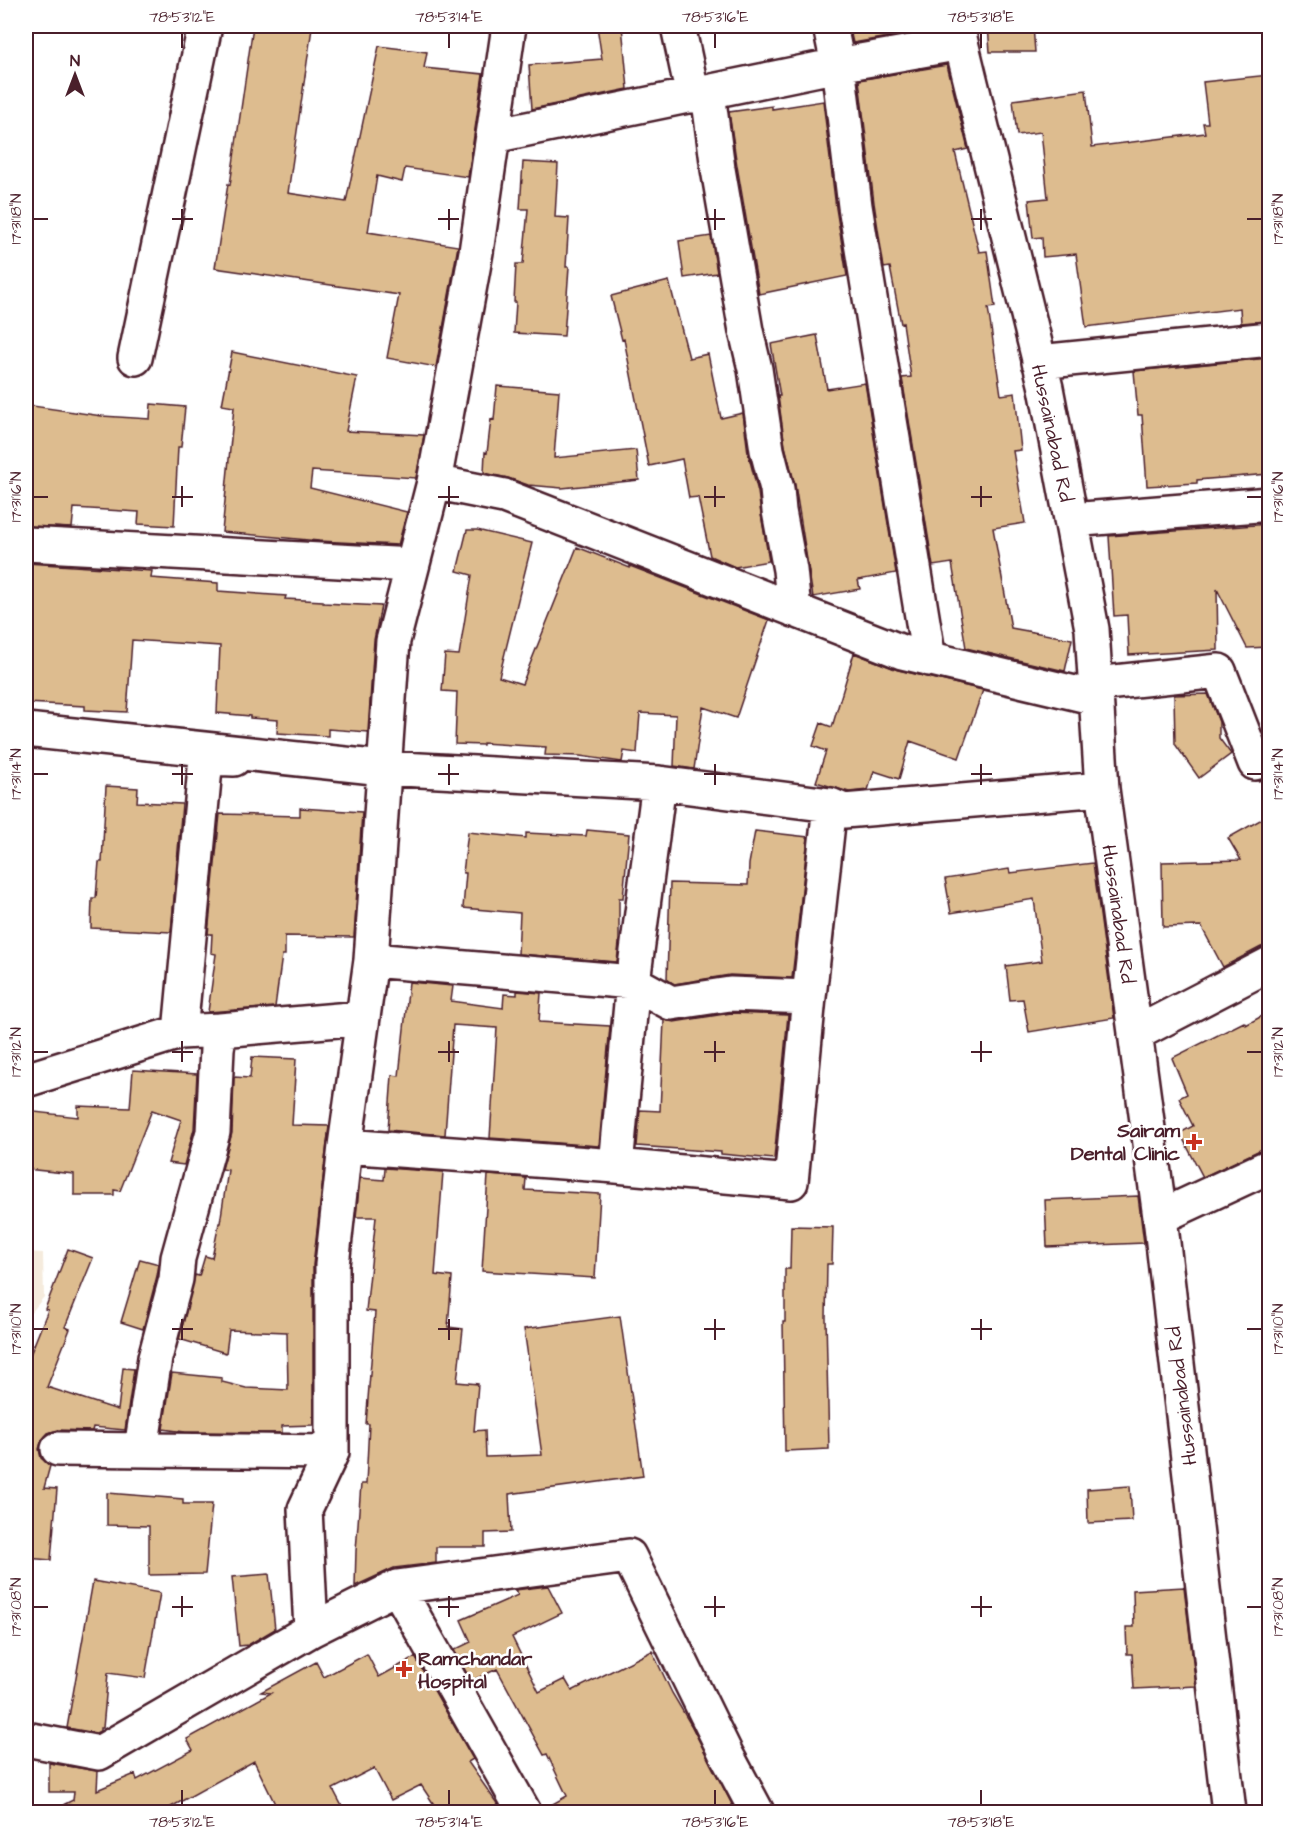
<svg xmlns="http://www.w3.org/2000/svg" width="1295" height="1838" font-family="'Architects Daughter',sans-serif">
  <rect width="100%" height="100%" fill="#fff"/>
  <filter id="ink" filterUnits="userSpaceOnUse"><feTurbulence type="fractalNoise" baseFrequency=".0167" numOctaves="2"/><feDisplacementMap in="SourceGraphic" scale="12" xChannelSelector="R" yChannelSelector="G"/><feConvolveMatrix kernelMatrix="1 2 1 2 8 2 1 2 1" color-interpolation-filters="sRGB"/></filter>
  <g filter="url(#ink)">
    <path fill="#f5ebdd" d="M26,1252L43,1253L44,1297L26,1319Z
      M26,1799L45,1812H26Z"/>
    <path fill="#ddbc8f" stroke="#4a1f2b" stroke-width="1.5" d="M253,26H296L312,28L288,193L346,202L379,46L427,52L424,68L483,74L468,177L405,168L402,182L377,176L368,232L458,246L436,367L387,358L399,295L215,268L228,184L230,185Z
      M597,26H622L628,89L532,109L529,65L602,59Z
      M849,26H927V30L853,43Z
      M988,26H1033L1035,52H990Z
      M947,65L968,149L955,152L979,252L987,251L995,307L988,308L1001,395L1015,393L1021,450L1013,451L1025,523L993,528L1011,628L1072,639L1065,671L966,648L952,563L933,566L902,378L911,377L903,323L901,324L890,267L884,268L874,203L859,80Z
      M1269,75V317H1266V321L1241,323L1240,308L1086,327L1076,254L1043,257L1042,237L1033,238L1029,200L1048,198L1041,132L1017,135L1013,100L1086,90L1092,147L1205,133L1203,123H1208L1203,82Z
      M823,101L836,208L847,276L759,294L737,166L729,112L772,106V109Z
      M523,162L558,164L555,217L569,218L566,267H569L564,336L514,333L516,302H514L516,264H523L528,209H520Z
      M711,236L717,273L684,278L679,241Z
      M669,281L689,358L708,354L721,418L743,413L748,453L758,492L761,514L769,561L735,567L710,556L698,497L689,498L682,459L649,466L624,339L622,340L611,296Z
      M817,335L827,389L865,383L896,573L858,580L860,589L813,597L795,485L785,446L778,396H780L771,344Z
      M232,352L357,377L346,431L424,435L416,478L312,471L310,488L407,512L398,545L319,541L222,532L234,407L222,405Z
      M1269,358V403L1263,404L1269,474L1197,480V483L1147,486L1142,415H1138L1134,371Z
      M497,386L559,391L554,458L636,450L639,480L562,488L528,485L508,478L484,473L485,452L487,453L491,419L494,420Z
      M151,404L185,407L181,447H178L174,526L138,524L139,512L74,508L72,528L26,526V405L102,416L150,419Z
      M1269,524V647L1247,648L1217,589L1218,650L1129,655L1127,615L1114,616L1109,536Z
      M467,530H477L532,543L499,677L522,684L577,547L630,568V566L769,620L736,718L703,707L694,769L674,766L676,715L640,713L637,753L624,751L622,762L580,756L545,755L546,747L483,743V745L455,744L457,692L442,691L445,654L459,655L472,575L457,571Z
      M26,563L152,571L151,578L218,583V591L286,596L285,599L323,601V603L381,606L374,640L368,732L328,729V736L277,733L278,720L250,718V716L217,713L220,646L132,640L127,712L85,710V706L26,703Z
      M854,653L898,670L983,690L959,758L910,741L899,779L874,771L868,790L849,792L816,782L826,751L813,746L821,723L832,727Z
      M1208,694L1219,722V738L1231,754L1199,778L1175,744L1174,695Z
      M106,786L138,788L137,802L182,804L171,932L91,928L92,898H96L99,862H102Z
      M300,808L362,812L354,937L285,936V955H282L275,1007L208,1012L216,954L211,953L212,934H208L220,814L300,816Z
      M1269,815V945L1261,947L1223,967L1201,926L1163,927L1162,862L1241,860L1228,838Z
      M587,830L629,834L623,898H619V943L617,962L518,954L520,913L463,908L466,873H463L468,832L526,838V833L586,836Z
      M755,831L808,837L792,978L730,975L674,984L667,979L670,883L748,885L749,864Z
      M1093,863L1114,1018L1029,1032L1023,999L1010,1000L1006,966L1042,961L1034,899L951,913L945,879L1009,869L1010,873Z
      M409,982L453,986L451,1001L503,1008L504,994L517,995V991L541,993L539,1022L610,1026L599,1146L490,1138L497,1028L453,1025L445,1135L388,1130L392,1075L399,1076Z
      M1269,1012V1148L1262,1149L1203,1177L1180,1133L1193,1126L1179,1098L1187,1094L1172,1058L1244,1022L1246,1025Z
      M731,1013L788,1015L774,1159L721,1154V1152L637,1146L640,1110L660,1111L664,1020L674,1022Z
      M252,1057L296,1059L292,1125L329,1126L313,1265V1425L282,1426V1433L185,1432L163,1429L172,1373L222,1378V1382L246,1388L288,1390L287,1332L229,1330L226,1353L179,1339L195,1275L199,1276L205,1256L212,1258L219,1223H220L228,1170L222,1169L232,1133L234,1077L250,1078Z
      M133,1070L197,1074L194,1129L184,1165L168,1163L181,1120L152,1110L120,1191L114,1190V1195H74V1174L26,1169V1111L78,1117V1106L130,1108Z
      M385,1168L443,1172L435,1275L452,1277L448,1327L463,1329L457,1382L478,1384L474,1431L485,1430L486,1457L542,1455L524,1329L620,1316L643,1476L509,1494L511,1532L485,1533V1547H436V1563L394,1568L355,1586L356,1551L361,1484H366L369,1424H366L375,1312L366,1311L376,1217H356L360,1178L384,1180Z
      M488,1175L526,1178L525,1190L600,1194L595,1278L482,1271Z
      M1138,1196L1144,1243L1047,1247L1045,1200Z
      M791,1226L833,1227L832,1264H827L826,1318L829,1449L785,1451L783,1322H785V1269H790Z
      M68,1249L93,1258L65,1327L70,1329L47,1387L118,1410L123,1368L134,1369L125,1430L93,1427L92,1431L58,1430L48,1433L42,1440L39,1449L41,1458L50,1466L44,1488L57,1489L51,1560L26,1558V1365L48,1310L45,1309Z
      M140,1259L159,1264L157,1276L143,1329L121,1322Z
      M1130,1486L1132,1521L1088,1523L1087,1489Z
      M107,1493L183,1499V1504H212L205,1574L149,1575V1526L107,1525Z
      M269,1574L275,1629L248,1645L239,1646L232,1577Z
      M93,1581L160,1593L145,1678L108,1673L103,1728H100V1731L96,1733L67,1728Z
      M548,1586L562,1613L512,1637L539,1692L565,1679L572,1691L652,1651L672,1693L691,1725L736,1812H543L542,1810L567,1796L547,1754L544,1755L497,1669L471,1681L454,1650L471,1642L461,1620L518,1595L515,1590Z
      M1184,1587L1196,1686L1134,1689L1132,1654H1127L1126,1627H1134L1133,1590Z
      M367,1654L379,1677L415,1657L473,1759L468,1762L503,1812H439L421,1785L391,1800L374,1768L333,1789L345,1812H279L254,1761L162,1812H121L119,1807L63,1805L73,1800L74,1792H49V1763L98,1771L97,1790L135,1774L137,1780L193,1750L187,1739L271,1693L261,1692L316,1662L324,1677Z"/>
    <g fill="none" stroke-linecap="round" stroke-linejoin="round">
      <g stroke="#4a1f2b" stroke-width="38">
        <path id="minor" d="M678,26L693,96
          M830,26L838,65L855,206L929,659
          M957,26L1046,388L1092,629L1102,789L1160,1217L1229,1812
          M708,93L718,169L746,331L755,369L767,450L777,489L779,511L790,570L794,610
          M493,136L838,65L961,43
          M135,358L205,26
          M1039,362L1270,339
          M434,482L504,496L902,652L1096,698
          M1071,520L1270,504
          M26,544L412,565
          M1096,684L1219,671L1255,763L1270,756
          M26,730L383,768L659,783L830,805L844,811L1102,789
          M371,960L633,982L671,1003L730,994L809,997L830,805
          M220,1030L362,1018
          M180,1032L206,758L234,759
          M1135,1034L1270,964
          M26,1080L180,1032L220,1030L217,1049L213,1132L178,1258L176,1279L155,1358L141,1449
          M345,1146L616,1166L633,982L659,783
          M616,1166L791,1182L809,997
          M1160,1217L1270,1166
          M58,1449L332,1452V1265L345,1146L371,960L393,641L434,482L476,252L509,26
          M397,1587L524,1812
          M311,1630L305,1509L332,1452
          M26,1739L99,1753L311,1630L397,1587L629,1556L726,1754L757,1812"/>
      </g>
      <use href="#minor" stroke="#fff" stroke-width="33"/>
    </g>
  </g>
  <path fill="none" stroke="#4a1f2b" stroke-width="2" d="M182,33V48M449,33V48M715,33V48M981,33V48M182,209V230M449,209V230M715,209V230M981,209V230M33,219H48M172,219H193M438,219H459M704,219H725M971,219H992M1247,219H1262M182,486V507M449,486V507M715,486V507M981,486V507M33,497H48M172,497H193M438,497H459M704,497H725M971,497H992M1247,497H1262M182,764V785M449,764V785M715,764V785M981,764V785M33,774H48M172,774H193M438,774H459M704,774H725M971,774H992M1247,774H1262M182,1041V1062M449,1041V1062M715,1041V1062M981,1041V1062M33,1052H48M172,1052H193M438,1052H459M704,1052H725M971,1052H992M1247,1052H1262M182,1319V1340M449,1319V1340M715,1319V1340M981,1319V1340M33,1329H48M172,1329H193M438,1329H459M704,1329H725M971,1329H992M1247,1329H1262M182,1596V1617M449,1596V1617M715,1596V1617M981,1596V1617M33,1607H48M172,1607H193M438,1607H459M704,1607H725M971,1607H992M1247,1607H1262M182,1790V1805M449,1790V1805M715,1790V1805M981,1790V1805"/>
  <g fill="#c8321e" stroke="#fff" stroke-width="2">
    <path d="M1191 1133h6v6h6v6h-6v6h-6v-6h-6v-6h6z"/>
    <path d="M401 1660h6v6h6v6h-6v6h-6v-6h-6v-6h6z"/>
  </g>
  <g text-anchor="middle" stroke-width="5" stroke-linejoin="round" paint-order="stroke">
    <g font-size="20" fill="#4a1f2b" stroke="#fff">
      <text transform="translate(1053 433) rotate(78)" y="7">Hussainabad Rd</text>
      <text transform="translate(1119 914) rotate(82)" y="7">Hussainabad Rd</text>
      <text transform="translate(1181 1396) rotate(-97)" y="7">Hussainabad Rd</text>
    </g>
    <g font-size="20" font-weight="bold" fill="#4a1f2b" stroke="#fff" text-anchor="end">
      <text x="1180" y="1137">Sairam<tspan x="1180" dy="23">Dental Clinic</tspan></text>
      <text x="418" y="1665" text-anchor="start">Ramchandar<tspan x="418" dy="23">Hospital</tspan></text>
    </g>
  </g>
  <rect width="1295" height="1838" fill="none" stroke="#fff" stroke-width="66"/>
  <g transform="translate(75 75)" stroke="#ffffff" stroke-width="4.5" paint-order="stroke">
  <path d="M0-4.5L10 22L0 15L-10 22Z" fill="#4a1f2b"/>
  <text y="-9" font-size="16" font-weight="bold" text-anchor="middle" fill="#4a1f2b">N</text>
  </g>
  <rect x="33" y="33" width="1229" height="1772" fill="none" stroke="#4a1f2b" stroke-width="2"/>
  <g font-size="15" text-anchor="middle" fill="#4a1f2b">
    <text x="182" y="22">78°53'12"E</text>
    <text x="449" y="22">78°53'14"E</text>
    <text x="715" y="22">78°53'16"E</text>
    <text x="981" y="22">78°53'18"E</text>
    <text transform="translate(16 219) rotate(-90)" y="5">17°31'18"N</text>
    <text transform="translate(1278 219) rotate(-90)" y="5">17°31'18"N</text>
    <text transform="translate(16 497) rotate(-90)" y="5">17°31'16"N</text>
    <text transform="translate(1278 497) rotate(-90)" y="5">17°31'16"N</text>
    <text transform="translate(16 774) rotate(-90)" y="5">17°31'14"N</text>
    <text transform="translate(1278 774) rotate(-90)" y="5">17°31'14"N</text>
    <text transform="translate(16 1052) rotate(-90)" y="5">17°31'12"N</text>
    <text transform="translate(1278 1052) rotate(-90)" y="5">17°31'12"N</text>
    <text transform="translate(16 1329) rotate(-90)" y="5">17°31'10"N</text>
    <text transform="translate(1278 1329) rotate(-90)" y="5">17°31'10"N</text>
    <text transform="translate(16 1607) rotate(-90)" y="5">17°31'08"N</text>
    <text transform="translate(1278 1607) rotate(-90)" y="5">17°31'08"N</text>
    <text x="182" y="1827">78°53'12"E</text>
    <text x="449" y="1827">78°53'14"E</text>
    <text x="715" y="1827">78°53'16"E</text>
    <text x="981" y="1827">78°53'18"E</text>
  </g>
</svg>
